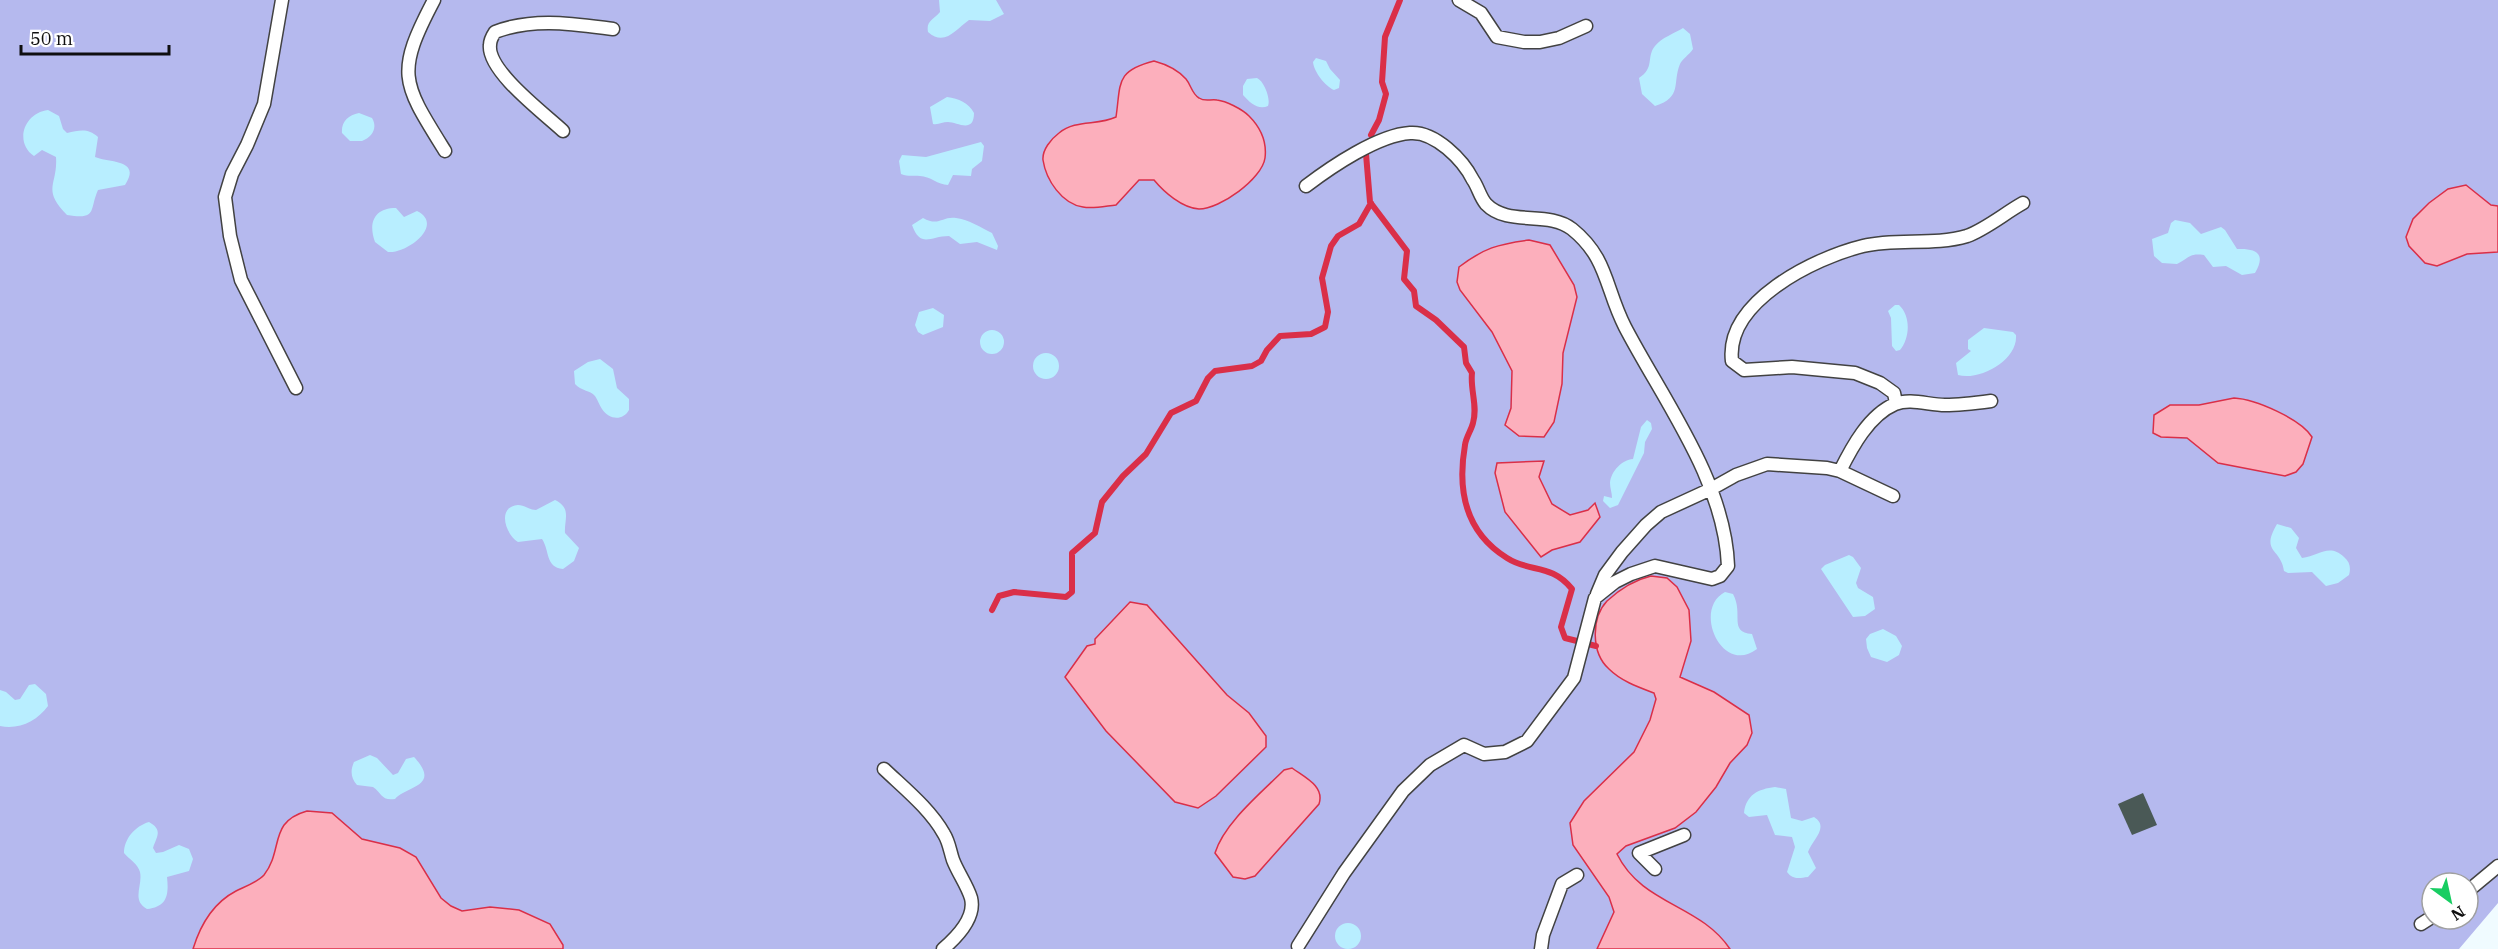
<svg xmlns="http://www.w3.org/2000/svg" width="2498" height="949" font-family="'IBM Plex Serif',serif">
  <rect width="100%" height="100%" fill="#f0fbff"/>
  <path fill="#b5b9ee" fill-rule="evenodd" d="M0,0H2498V903L2459,949H0ZM2432,883H2468V919H2432Z"/>
  <path fill="#b8eeff" d="M939,0H996L1004,14L990,21L969,20C956,29 945,47 928,32C926,21 933,20 940,12Z
    M1683,28L1690,34L1693,49C1689,55 1682,59 1680,64C1672,83 1683,97 1655,106L1642,94L1639,78C1655,68 1646,57 1655,46C1661,38 1675,33 1683,28Z
    M1316,58L1326,61L1330,69L1340,80L1339,88L1334,90C1325,86 1314,72 1313,62Z
    M1257,78C1264,81 1271,99 1268,106C1258,110 1250,103 1243,95V86L1247,79Z
    M947,97C959,99 968,102 974,113C974,134 957,122 948,122C942,122 939,125 933,124L930,107Z
    M48,110L59,116L63,129L67,133C80,130 88,128 98,137L95,157C109,163 142,159 125,185L98,190C89,210 98,220 67,215C41,189 58,185 56,157L42,150L34,156C14,142 24,113 48,110Z
    M359,113L372,118C378,128 372,137 362,141H350L342,133C341,122 348,115 359,113Z
    M981,142L984,146L982,161L972,169L971,176L953,175L948,185C938,185 930,176 920,176C913,175 909,177 901,174L899,161L902,155L926,157Z
    M396,208L404,217L417,211C445,225 407,254 388,252L375,242C368,223 374,208 396,208Z
    M923,218C939,227 942,216 956,218C967,219 982,228 992,233L998,246L997,250L977,242L960,244L949,236C930,236 921,249 912,225Z
    M2175,220L2190,223L2201,234L2221,227L2225,230L2237,249C2255,248 2267,253 2255,273L2242,275L2226,266L2213,267L2204,255C2188,253 2190,258 2177,264L2162,263L2154,256L2152,239L2168,233L2171,223Z
    M1895,305H1899C1911,316 1910,338 1900,350L1896,351L1892,346L1891,318L1888,311Z
    M933,308L944,315L943,327L923,335L918,332L915,325L919,312Z
    M1984,328L2013,332L2016,335C2018,360 1980,381 1958,375L1956,363L1971,351L1968,349V340Z
    M980 342a12 12 0 1 1 24 0a12 12 0 1 1-24 0Z
    M1033 366a13 13 0 1 1 26 0a13 13 0 1 1-26 0Z
    M600,359L613,369L617,388L629,399V410C623,421 609,420 602,409C599,405 598,400 595,396C590,390 581,391 575,384L574,371L588,362Z
    M1647,420L1651,423L1652,429L1645,442L1644,453L1618,505L1610,508L1603,501L1604,496L1612,498C1612,493 1610,488 1610,483C1611,471 1622,460 1633,459L1641,427Z
    M555,500C572,508 564,520 565,533L579,548L574,561L563,569C545,567 550,551 542,539L518,542C506,535 496,507 518,505C524,505 530,510 536,510Z
    M2277,524L2291,528L2299,538L2296,548L2302,558C2319,556 2329,543 2344,557C2350,562 2351,568 2349,575L2338,583L2326,586L2312,572L2288,573L2284,571C2281,548 2260,553 2277,524Z
    M1849,555L1853,557L1861,568L1856,583L1858,588L1873,597L1875,609L1865,616L1853,617L1821,569L1825,565Z
    M1725,592L1733,594C1744,614 1728,632 1752,634L1757,649C1722,676 1692,609 1725,592Z
    M1883,629L1896,636L1902,646L1899,655L1887,662L1871,657L1867,648L1866,639L1870,634Z
    M35,684L46,694L48,706C37,721 19,730 0,726V690L6,692L15,700L20,699L29,685Z
    M370,755L377,758L393,775L398,773L406,759L414,757C442,787 406,786 395,799C381,801 382,793 373,787L357,785C351,778 350,771 354,762Z
    M1775,787L1786,789L1791,818L1802,821L1814,817C1830,827 1812,840 1808,852L1816,868L1808,877C1799,878 1793,880 1787,872L1795,847L1792,837L1775,835L1767,815L1749,817L1744,813C1746,795 1758,789 1775,787Z
    M149,822C163,830 157,836 153,848L156,853L163,852L179,845L189,849L193,859L189,871L167,877C169,895 167,907 147,909C131,900 143,886 140,872C138,864 129,859 124,853C124,839 135,826 149,822Z
    M1335 936a13 13 0 1 1 26 0a13 13 0 1 1-26 0Z"/>
  <path fill="#fcafbc" stroke="#da2f48" stroke-width="1.5" d="M1154,61C1165,64 1178,70 1186,79C1191,85 1192,94 1199,98C1205,102 1210,99 1217,100C1226,101 1242,109 1249,116C1260,127 1267,142 1265,158C1262,179 1220,209 1199,209C1182,208 1164,192 1154,180H1139L1116,205C1106,206 1093,209 1083,207C1062,204 1046,180 1043,160C1042,150 1051,139 1059,133C1076,119 1097,126 1116,117C1121,83 1115,71 1154,61Z
    M2466,185L2491,205L2498,206V252L2467,254L2437,266L2425,263L2409,246L2406,237L2413,219L2429,203L2448,189Z
    M1529,240L1550,245L1574,285L1577,297L1563,353L1562,384L1554,422L1544,437L1519,436L1505,425L1511,408L1512,371L1492,332L1460,290L1457,282L1459,267C1484,248 1498,244 1529,240Z
    M2234,398C2255,399 2301,419 2312,437L2303,464L2296,472L2285,476L2218,463L2187,438L2161,437L2153,433L2154,415L2170,405H2199Z
    M1544,461L1539,477L1552,504L1570,515L1588,510L1595,503L1600,517L1580,542L1552,550L1541,557L1505,512L1495,473L1497,463Z
    M1651,576L1667,578L1677,587L1689,610L1691,641L1680,677L1714,692L1749,715L1752,733L1747,745L1730,763L1716,787L1696,812L1675,828L1626,846L1617,854C1642,905 1700,904 1730,949H1597L1614,912L1609,897L1573,845L1570,823L1584,801L1634,752L1650,720L1656,699L1654,693C1638,687 1621,681 1609,669C1591,653 1591,618 1607,601C1620,589 1634,580 1651,576Z
    M1130,602L1147,605L1227,695L1249,713L1266,736V747L1216,796L1198,808L1175,802L1106,731L1065,677L1087,646L1095,644V639Z
    M1292,768C1304,777 1325,786 1319,804L1255,876L1245,879L1233,877L1215,853C1224,823 1262,792 1284,770Z
    M307,811L332,813L362,839L400,848L416,857L441,898L451,906L462,911L490,907L519,910L550,924L563,945V949H193C200,926 213,903 236,891C244,887 258,882 264,875C284,849 268,822 307,811Z"/>
  <g fill="none" stroke-linecap="round" stroke-linejoin="round">
    <path stroke="#da2f48" stroke-width="6" d="M1371,135L1379,120L1386,94L1382,82L1385,37L1400,0
      M1366,154L1370,202L1407,251L1404,279L1414,291L1416,306L1436,320L1464,347L1466,363L1472,373C1470,390 1478,406 1473,423C1471,431 1466,437 1465,445C1457,491 1465,532 1507,558C1530,573 1551,563 1572,589L1561,627L1565,638L1577,641
      M992,610L999,596L1014,592L1066,597L1072,592V553L1095,533L1102,502L1123,476L1146,454L1171,413L1196,401L1208,378L1215,371L1252,366L1261,361L1267,350L1280,336L1311,334L1325,327L1328,312L1322,278L1331,246L1338,236L1359,224L1371,203
      M1588,644L1596,646"/>
  </g>
  <path fill="#4a5956" d="M2143,793L2157,825L2132,835L2118,804Z"/>
  <g fill="none" stroke-linecap="round" stroke-linejoin="round">
    <g stroke="#424242" stroke-width="15">
      <path id="service" d="M282,0L264,104L247,145L232,174L225,197L230,236L241,280L296,388
        M434,0C395,74 402,82 445,151
        M1459,0L1481,13L1497,37L1524,42H1540L1559,38L1586,26
        M563,131C545,114 487,71 490,45C490,41 493,35 495,32C534,17 574,24 613,29
        M1896,403L1894,393L1880,383L1855,373L1792,367L1744,370L1732,361C1725,302 1814,258 1863,246C1897,238 1934,246 1967,236C1986,229 2005,213 2023,203
        M1840,471C1852,447 1869,415 1895,404C1910,398 1929,405 1945,405C1961,405 1976,403 1991,401
        M1597,594L1605,575L1622,552L1646,525L1661,512L1711,489L1736,475L1767,464L1827,468L1840,471L1893,496
        M884,769C905,789 930,809 944,834C949,842 950,851 953,860C958,873 967,885 971,898C976,918 957,937 943,949
        M1655,869L1639,853L1684,835
        M2468,891L2498,866
        M2421,924L2432,917
        M1298,946L1344,873L1403,791L1430,765L1464,745L1484,754L1505,752L1527,741L1574,678L1595,598L1615,582L1631,574L1655,566L1712,579L1720,576L1728,566C1725,481 1663,400 1625,327C1605,288 1608,258 1572,229C1548,210 1508,227 1486,204C1480,197 1478,187 1473,180C1463,160 1435,131 1410,133C1378,135 1331,167 1306,186
        M1541,949L1543,935L1562,884L1577,875"/>
    </g>
    <use href="#service" stroke="#fff" stroke-width="12"/>
  </g>
  <g transform="translate(2450 901) rotate(147)"><circle r="28" fill="#ffffff" stroke="#9f9f9f" stroke-width="1.5"/>
  <path d="M0-4.5L10 22L0 15L-10 22Z" fill="#18cd62"/>
  <text y="-9" font-size="16" font-weight="bold" text-anchor="middle" fill="#0f0f0f">N</text>
  </g>
  <path d="M21 45v9h148v-9" fill="none" stroke="#0f0f0f" stroke-width="3"/>
  <text x="30" y="45" font-size="18" fill="#0f0f0f" stroke="#ffffff" stroke-width="4.5" paint-order="stroke">50 m</text>
</svg>
